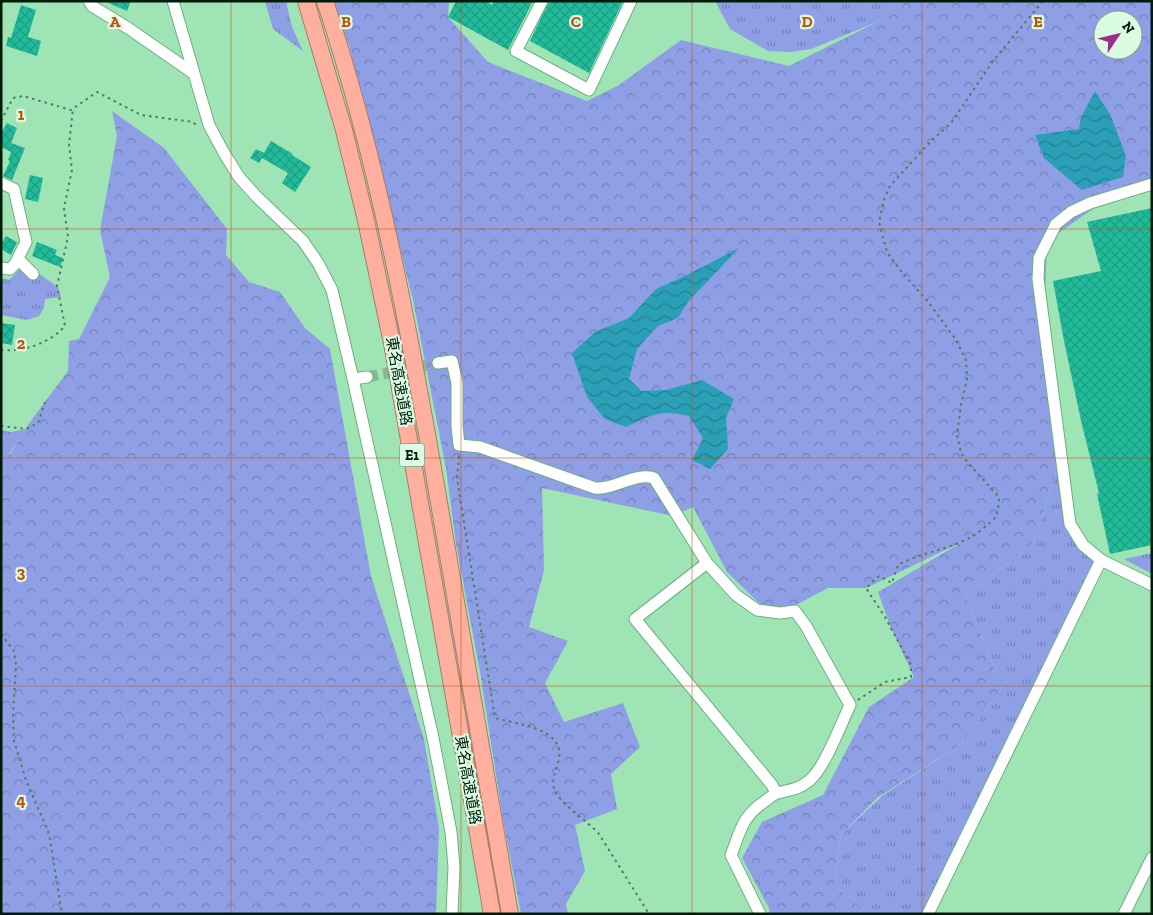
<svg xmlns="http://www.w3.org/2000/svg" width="1153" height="915" font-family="'Zilla Slab','Noto Sans JP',serif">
  <defs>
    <pattern id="grass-tufts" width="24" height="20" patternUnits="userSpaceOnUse" patternTransform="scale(1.25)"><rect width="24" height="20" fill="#8f9fe5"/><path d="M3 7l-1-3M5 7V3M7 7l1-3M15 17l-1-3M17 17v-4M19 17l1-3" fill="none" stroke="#7281b8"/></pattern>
    <pattern id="forest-crowns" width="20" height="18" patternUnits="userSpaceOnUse" patternTransform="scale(1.25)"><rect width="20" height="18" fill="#8f9fe5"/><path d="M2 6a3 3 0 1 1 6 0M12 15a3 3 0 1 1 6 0" fill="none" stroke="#7281b8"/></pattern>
    <pattern id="water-waves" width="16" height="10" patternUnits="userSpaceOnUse" patternTransform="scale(1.25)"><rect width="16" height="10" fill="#2a9fb5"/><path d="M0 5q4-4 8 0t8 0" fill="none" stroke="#228191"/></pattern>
    <pattern id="building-cross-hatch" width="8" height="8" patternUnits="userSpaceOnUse" patternTransform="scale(1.25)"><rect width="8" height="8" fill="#21ba9a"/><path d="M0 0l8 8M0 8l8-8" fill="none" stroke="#1c9f83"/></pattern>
  </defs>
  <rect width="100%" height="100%" fill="#9fe4b4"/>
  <path fill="url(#grass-tufts)" d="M265,1H286L292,27L303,51L273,29Z
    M715,1H897L895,5L877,22L811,49L790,52L768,51L730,29Z
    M25,264L58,287L61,297L45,299L44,308L39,316L27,320L1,315V278L9,280Z
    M26,429L9,454L1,457V430L11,432Z
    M1061,456L1070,524L1101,560L928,914H869L834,884L841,835L882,796L961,744L1002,688L966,596L1034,542Z
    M1152,553V574L1124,559Z"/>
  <path fill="url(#forest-crowns)" fill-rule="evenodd" d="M332,1H449L448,17L488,62L587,101L619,85L681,40L789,66L877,22L895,5L897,1H1152V184L1110,197L1047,241L1044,322L1061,456L1034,542L966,596L1002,688L961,744L877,798L841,835L834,884L869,914H770L769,908L742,858L762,822L823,795L869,707L914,677L891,628L878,592L962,542L866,588H828L792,607L762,606L727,572L693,507L673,516L542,488L544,570L529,627L568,641L545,683L564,722L623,703L640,747L611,774L617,809L575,825L585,871L566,904L568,914H521L503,820L480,672L456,544L446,468L413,300L349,45ZM1103,20H1133V50H1103Z
    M112,111L164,148L227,229L226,255L249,282L280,292L305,328L330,349L371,576L424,739L439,828L436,914H1V457L10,454L30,422L68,371L69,341L79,339L110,277L100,230L117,136Z"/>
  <path fill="url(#water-waves)" d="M1095,91L1110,114L1126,156L1123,177L1082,190L1044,158L1035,135L1079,129L1081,117Z
    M739,248L688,302L678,318L658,326L637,349L629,379L642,391L666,390L702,380L734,399L726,418L728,449L710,469L692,460L703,438L689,416C661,409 651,415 626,427L605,419L587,397L572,353L595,332L629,318L656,289L689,274Z"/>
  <path fill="url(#building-cross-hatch)" d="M104,1H131L127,11Z
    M456,1H486L492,5L494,1H533L508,50L448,17Z
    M549,1H623L589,73L530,41Z
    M21,5L36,10L28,37L41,41L37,56L6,46L8,37L11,38Z
    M7,123L17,128L11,143L25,148L12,180L3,176L10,161L8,160L11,152L1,147V133Z
    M271,141L293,154L292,155L311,167L295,192L282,183L288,173L262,158L259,163L250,158L256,149L264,153Z
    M30,175L43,178L38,202L25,199Z
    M1152,208V545L1110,554L1097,494L1099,493L1082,425L1064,341L1053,281L1101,271L1087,222Z
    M6,236L17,242L11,255L1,249V244Z
    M37,242L57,250L55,255L63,258L60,267L32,256Z
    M1,323L15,325L12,345L1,343Z"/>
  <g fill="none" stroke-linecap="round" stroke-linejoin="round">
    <path stroke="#7fbc92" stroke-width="11" stroke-dasharray="11 5.5" stroke-linecap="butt" d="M367,377L438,363"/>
    <g stroke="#6db082" stroke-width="13">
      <path id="minor" d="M89,1L92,6L128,28L193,73
        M173,1L209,125L224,153L239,177L257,197L303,241L318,263L332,290L353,379L433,738L451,832L454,867L452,914
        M542,1L516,51L589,90L631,1
        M1,183L14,189L26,242L15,264L10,269L1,268
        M1152,184L1090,203L1071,212L1056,224L1039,258L1038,279L1070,524L1083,545L1101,560L1152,585
        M18,259L33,274
        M438,363L452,361L457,383V426L459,445L480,447L595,488C615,490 634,472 654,478L707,563L736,595L757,610L780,613L795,611L806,626L850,705C841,724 825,767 810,780C798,790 791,789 778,793C774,794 769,798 765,801C741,818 741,830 731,855L760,914
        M353,379L367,377
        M707,563L635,619L772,785L776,793
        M928,914L1101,560
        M1124,914L1152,858"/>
    </g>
    <g stroke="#a57b6a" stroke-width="18">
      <path id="highway" d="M306,1L344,130L365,216L392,343L492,914
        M325,1C379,164 410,334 439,503C462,640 486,777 510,914"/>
    </g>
    <path stroke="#4e7d5d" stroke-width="2" stroke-dasharray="2.5 4" stroke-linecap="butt" d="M1,121L13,98L23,96L71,110L97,92L141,115L193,122L197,126
      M1,350C24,352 50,343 65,326L57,286L68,237L64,208L72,170L69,145L73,108
      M1,426L26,429L38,423L45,402
      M459,456L457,478L495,718C516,724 564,728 559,758C558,767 551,778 554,788C557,802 589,822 599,834L649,914
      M1,634L14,651L16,665L13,715L14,741L26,780L49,834L62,914
      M858,700L885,682L911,677V665L885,617L866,588L879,576L892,583L898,565C929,548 962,550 988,524C991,522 995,519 996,516C998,510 999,502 999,497L968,463L961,453L957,435L961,405L967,379L966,360L956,340L929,303L900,270L887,252L879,222L884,200L890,186L930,142L951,123L993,61L1043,1"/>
    <use href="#minor" stroke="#fff" stroke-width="11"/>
    <use href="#highway" stroke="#feaf9e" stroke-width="16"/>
  </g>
  <path fill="none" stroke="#c5500c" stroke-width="1" stroke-opacity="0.55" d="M231,1V914M461,1V914M692,1V914M922,1V914M1,229H1152M1,458H1152M1,686H1152"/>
  <g text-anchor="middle" stroke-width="4.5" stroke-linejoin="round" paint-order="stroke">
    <rect fill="#dafce3" stroke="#425e4b" stroke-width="1" x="399.5" y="443.5" width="25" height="23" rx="4"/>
    <g font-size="14" font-weight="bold" fill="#011b0a">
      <text x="412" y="460">E1</text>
    </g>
    <g font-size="15" fill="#011b0a" stroke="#dafce3">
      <text transform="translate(399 381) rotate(80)" y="5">東名高速道路</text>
      <text transform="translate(468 780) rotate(80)" y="5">東名高速道路</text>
    </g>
  </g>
  <g font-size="16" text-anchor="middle" font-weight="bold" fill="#c5500c" stroke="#dafce3" stroke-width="4.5" stroke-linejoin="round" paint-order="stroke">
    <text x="115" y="27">A</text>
    <text x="346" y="27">B</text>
    <text x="576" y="27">C</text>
    <text x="807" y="27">D</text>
    <text x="1038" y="27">E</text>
    <text x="21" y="120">1</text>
    <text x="21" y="349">2</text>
    <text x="21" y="578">3</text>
    <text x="21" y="806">4</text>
  </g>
  <rect width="1153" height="915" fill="none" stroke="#011b0a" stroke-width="5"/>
  <g transform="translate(1118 35) rotate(55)"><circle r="24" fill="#dafce3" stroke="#83a28c"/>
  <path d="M0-4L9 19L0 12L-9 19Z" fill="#9a2d8d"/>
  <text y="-8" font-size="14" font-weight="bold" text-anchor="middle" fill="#011b0a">N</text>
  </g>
</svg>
